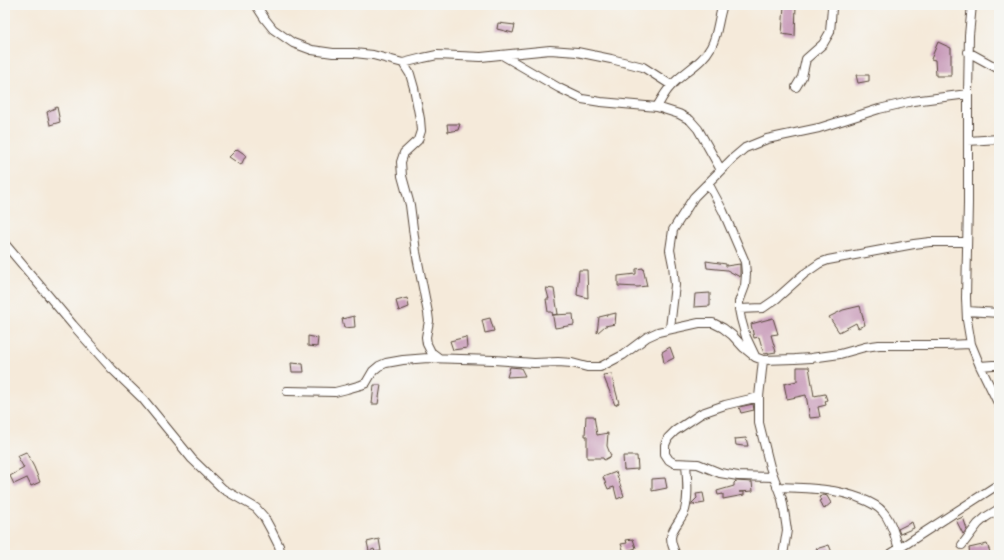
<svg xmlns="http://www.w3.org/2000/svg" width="1004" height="560" font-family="'Playpen Sans',sans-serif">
  <rect width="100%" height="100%" fill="#f6f6f2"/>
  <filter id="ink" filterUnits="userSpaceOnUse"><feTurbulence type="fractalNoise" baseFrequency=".025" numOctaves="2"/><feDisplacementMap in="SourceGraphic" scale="8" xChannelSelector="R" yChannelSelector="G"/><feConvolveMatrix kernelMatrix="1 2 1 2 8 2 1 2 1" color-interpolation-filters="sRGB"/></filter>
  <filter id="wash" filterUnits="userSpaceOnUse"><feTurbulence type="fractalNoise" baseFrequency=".012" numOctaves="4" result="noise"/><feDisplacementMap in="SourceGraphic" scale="16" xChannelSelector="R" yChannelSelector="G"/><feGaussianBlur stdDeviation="0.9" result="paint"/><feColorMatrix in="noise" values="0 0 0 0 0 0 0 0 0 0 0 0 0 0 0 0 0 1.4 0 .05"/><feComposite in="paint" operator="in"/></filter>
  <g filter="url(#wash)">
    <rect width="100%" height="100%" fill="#f5eada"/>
    <g id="blocks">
      <path fill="#c799b8" d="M784,5H796L795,36L782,34Z
        M498,23L515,25L513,33L497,29Z
        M938,42L951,48V76H936L935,60L931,59Z
        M856,75H869V81L858,83Z
        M57,107L60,122L50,125L47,112Z
        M447,124H460L458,130L448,132Z
        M237,149L246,155L241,165L229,157Z
        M706,261L726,264V266L740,264V277L727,270L707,268Z
        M643,268L647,286L638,287L618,286V276L636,274V269Z
        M579,270H587L588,298L577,295Z
        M546,288L554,289L558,314L553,315L573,314L574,325L555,328L552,312H548L546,299H549Z
        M710,293V306L694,307L695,294Z
        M407,298L409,307L399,311L396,301Z
        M860,306L865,325L858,328L856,323L839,332L829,317L843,310Z
        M616,313L615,324L605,326L597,333L599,317Z
        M354,316L355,327L344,328L342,319Z
        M490,318L494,331L485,333L482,320Z
        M773,318L778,334L771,335L776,352L764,354L759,337L754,338L751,324Z
        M308,336L318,338L317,347L308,346Z
        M466,337L467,348L453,350L450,341Z
        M670,347L674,358L664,363L662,352Z
        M291,363L303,364L304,372H292Z
        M510,367L521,368L525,376L507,377Z
        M797,367H809L814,396L825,394L827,400L825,401L826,405L818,407L820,417L810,418L806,395L787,399L784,384L797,381Z
        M612,374L613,381L619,403L615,405L603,375Z
        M374,385H381L378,404H372Z
        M753,404L754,410L741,413L739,407Z
        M586,416H594L597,435L608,433L607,446L611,456L604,460L603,458H587V436H585Z
        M746,438L748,446H743L736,445L735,439Z
        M26,452L34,467L40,482L31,486L27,478L14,484L10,476L24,468L17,456Z
        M623,456H637L638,469L624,470Z
        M616,472L624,496L617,499L614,487L608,489L603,477Z
        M665,478L667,488L652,491V479Z
        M736,481L752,482L753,491L739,492H744V495L723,499V494L718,495L717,491L734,486V483Z
        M703,493L705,503L692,505V503L697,498L696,494Z
        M824,495L827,496L831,503L824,509L819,501L821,500L819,497Z
        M963,517L967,529L963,534L956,520Z
        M912,522L914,528L900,534L898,529Z
        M379,539L381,551L375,552L374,549L369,551L367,542Z
        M633,539L636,548L624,552L621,544L627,543L626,540Z
        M987,544L990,552L981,555H970L969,548Z
        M829,545L833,555H818L816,549Z"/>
    </g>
  </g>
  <g filter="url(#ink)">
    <use href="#blocks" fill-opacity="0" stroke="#57473a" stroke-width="1"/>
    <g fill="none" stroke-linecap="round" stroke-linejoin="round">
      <g stroke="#57473a" stroke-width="10">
        <path id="street" d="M256,5L265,19L273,29L293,43L312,50L333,53H354L373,55L403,63L410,74L414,88L420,119L421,131L418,140L404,153L401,162L402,176L410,205L416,252L428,313L429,321L426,337L427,344L431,352L439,358
          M972,5L969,35L968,94V203L966,298L967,320L971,344L980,366L999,405
          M968,52L999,69
          M502,55L559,88L582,99L601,102L657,107L679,114L690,120L698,129L721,170
          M403,63L423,58L437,55L481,57L550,50L577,52L611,59L643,67L671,85
          M796,87L802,77L806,59L823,44L830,32L832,8L833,5
          M657,107C661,100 665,92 671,86C683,72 702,64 711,47C718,35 718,18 723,5
          M968,141L999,139
          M708,183L723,211L745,262L746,274L745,286L739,302V309L741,319L746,337L755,356
          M5,244L73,325L112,369L143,399L192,459L223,489L256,508L264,517L270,528L279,546L281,555
          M739,309L763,308L776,299L804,274L820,263L828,260L914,244L930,242H967
          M967,311L999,313
          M670,328L675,285L673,265L670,250L673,230L694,197L732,159L745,148L767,139L819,128L879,109L913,101L968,94
          M763,360L759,397V423L770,467L782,499L784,510L787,530L783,555
          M980,366L993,365H999
          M287,391L335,392L347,389L361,385L366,383L373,371L379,366L386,363L403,360L428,358L494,360L534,363L558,362L572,363L587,367H600L623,355L647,337L658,332L699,323H713L723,328L732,335L744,348L755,357L763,360L795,359L811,358L840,354L865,347L879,345H945L971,344
          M759,397L725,405L702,413L675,431L668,438L665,445V454L669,460L674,463L698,464L720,473L738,476L773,477
          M777,487C806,488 835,488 862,499C870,502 878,506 883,512C892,522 895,537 899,549
          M962,545L978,524L986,517L999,509
          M676,555C669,539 669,535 679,521C681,517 684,514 685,510C689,495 687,479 686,464
          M889,555L999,484"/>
      </g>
      <use href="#street" stroke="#fff" stroke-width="8"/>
    </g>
  </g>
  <rect width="1004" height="560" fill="none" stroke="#f6f6f2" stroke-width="20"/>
</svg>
